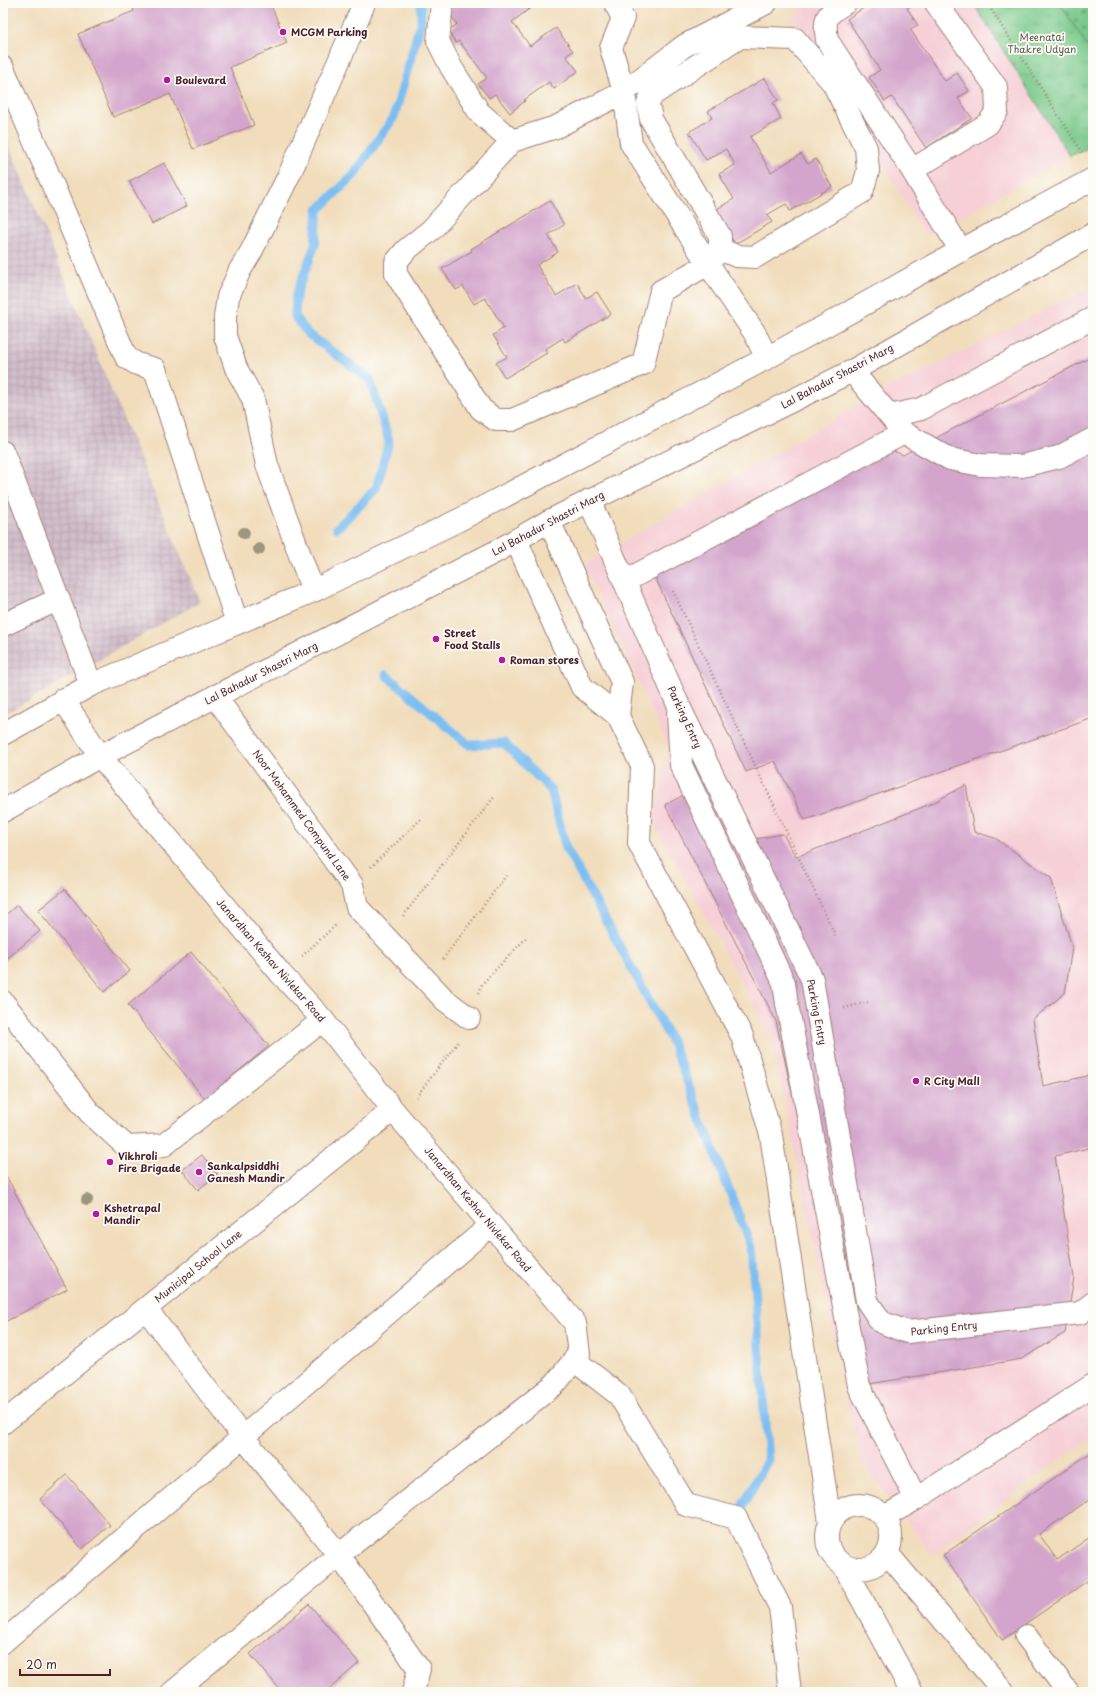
<svg xmlns="http://www.w3.org/2000/svg" width="1096" height="1695" font-family="'Playpen Sans',sans-serif">
  <defs>
    <pattern id="industrial-grid" width="8" height="8" patternUnits="userSpaceOnUse"><rect width="8" height="8" fill="#d1bdc9"/><path d="M0 4h8M4 0v8" fill="none" stroke="#b5a2ad"/></pattern>
    <pattern id="grass-tufts" width="24" height="20" patternUnits="userSpaceOnUse"><rect width="24" height="20" fill="#78c98a"/><path d="M3 7l-1-3M5 7V3M7 7l1-3M15 17l-1-3M17 17v-4M19 17l1-3" fill="none" stroke="#69ac77"/></pattern>
    <pattern id="cemetery-stones" width="16" height="16" patternUnits="userSpaceOnUse"><rect width="16" height="16" fill="#78c98a"/><path d="M2 7V4a2 2 0 0 1 4 0v3zM10 15v-3a2 2 0 0 1 4 0v3z" fill="#69ac77"/></pattern>
  </defs>
  <rect width="100%" height="100%" fill="#fdfcf7"/>
  <filter id="ink" filterUnits="userSpaceOnUse"><feTurbulence type="fractalNoise" baseFrequency=".025" numOctaves="2"/><feDisplacementMap in="SourceGraphic" scale="8" xChannelSelector="R" yChannelSelector="G"/><feConvolveMatrix kernelMatrix="1 2 1 2 8 2 1 2 1" color-interpolation-filters="sRGB"/></filter>
  <filter id="wash" filterUnits="userSpaceOnUse"><feTurbulence type="fractalNoise" baseFrequency=".012" numOctaves="4" result="noise"/><feDisplacementMap in="SourceGraphic" scale="16" xChannelSelector="R" yChannelSelector="G"/><feGaussianBlur stdDeviation="0.9" result="paint"/><feColorMatrix in="noise" values="0 0 0 0 0 0 0 0 0 0 0 0 0 0 0 0 0 1.4 0 .05"/><feComposite in="paint" operator="in"/></filter>
  <g filter="url(#wash)">
    <rect width="100%" height="100%" fill="#f1ddbc"/>
    <path fill="#f6cfd7" d="M812,3H973L1070,156L926,236L792,16Z
      M1093,286V1435L932,1555L862,1462L845,1393L772,1039L654,823L668,746L584,565L881,392Z"/>
    <path fill="url(#industrial-grid)" d="M3,130L200,602L3,715Z"/>
    <path fill="url(#grass-tufts)" stroke="#61745a" d="M973,3H1060L1093,55V146L1070,156Z"/>
    <path fill="url(#cemetery-stones)" stroke="#61745a" d="M1060,3H1093V55Z"/>
    <g fill="none" stroke-linecap="round" stroke-linejoin="round">
      <path stroke="#7dbef2" stroke-width="9" d="M337,528L376,489L389,441L370,379L308,334L295,317L296,295L315,245L318,210L353,176L394,117L421,21V3
        M386,675L469,745L504,743L551,790L566,848L672,1042L751,1247L768,1459L736,1518V1519"/>
    </g>
    <g id="blocks">
      <path fill="#d3a5cc" d="M131,3H270L287,43L230,67L254,125L193,149L170,94L113,117L78,34L134,11Z
        M452,3H537L512,22L530,46L556,28L573,51L566,56L578,71L554,89L549,82L524,100L525,101L510,113L495,94L489,98L478,84L487,78L459,41L456,43L448,31L457,24L445,8Z
        M871,3H909L911,6L907,8L918,25L910,29L945,81L957,73L969,91L958,98L972,118L926,148L892,97L885,101L869,77L880,70L847,19Z
        M765,78L778,100L773,103L781,119L750,137L771,172L801,154L808,164L816,159L832,187L790,211L786,204L767,215L772,222L735,244L715,210L734,199L719,174L735,165L726,149L706,160L689,132L712,118L708,111Z
        M164,163L187,206L152,224L129,181Z
        M550,201L564,225L548,235L558,252L537,265L556,296L577,283L586,298L597,292L611,314L565,342L563,338L545,349L547,353L505,378L496,363L507,357L493,335L504,328L485,298L474,304L463,286L456,290L442,269L472,251L471,249Z
        M1093,356V718L805,820L775,761L746,772L653,573L886,448L903,455Z
        M723,774L755,839L783,834L796,857L933,803L966,785L974,832L995,838L1051,878L1072,947L1065,993L1033,1019L1043,1086L1087,1076L1093,1072V1147L1055,1156L1074,1277L1065,1333L1022,1359L857,1386L776,1021L665,805Z
        M65,889L130,971L104,992L38,910Z
        M17,905L40,931L3,962V917Z
        M191,952L269,1046L205,1099L128,1005Z
        M202,1155L217,1174L198,1190L182,1170Z
        M3,1170L67,1289L3,1323Z
        M1093,1451V1497L1039,1534L1057,1560L1093,1535V1577L1002,1640L943,1555Z
        M67,1475L110,1525L82,1549L40,1499Z
        M309,1604L359,1663L326,1692H282L250,1654Z"/>
    </g>
  </g>
  <g filter="url(#ink)">
    <use href="#blocks" fill-opacity="0" stroke="#9e7e74" stroke-width="1"/>
    <g fill="none" stroke-linecap="round" stroke-linejoin="round">
      <g stroke="#9e7e74" stroke-width="24">
        <path id="minor" d="M442,3L438,41L451,67L479,112L512,141L556,127L624,92L684,46L766,3
          M615,3L623,18L611,48L624,92L631,143L708,264L754,332L767,358
          M845,3C825,15 824,18 827,40L912,170L961,251
          M3,68L126,357L137,364L155,369L237,623
          M512,141L431,230L406,250L396,262V274L481,409L496,420H512L643,364L661,291L708,264L720,249V236L651,119L648,104L652,95L740,37L795,39L833,83L866,148L868,171L862,192L755,257L736,256L720,249
          M912,170L988,124L997,111L996,87L936,3
          M852,371L904,433L950,459L981,465L1022,466L1059,457L1093,439
          M890,416L921,409L1093,318
          M3,452L91,685
          M589,500L677,702L812,979L867,1301L881,1322L907,1332L1080,1313L1093,1303
          M549,521L622,682L618,716
          M516,540L582,687L618,716L642,766L639,843L742,1036L771,1135L830,1522
          M625,581L904,433
          M313,591L267,465L253,399L236,368L225,336V317L228,297L240,270L251,252L290,173L363,6V3
          M3,625L59,599
          M215,696L352,885L357,907L445,1000L469,1018
          M63,699L100,756L281,974L323,1020L393,1110L575,1323L579,1354L555,1384L339,1555L419,1669L413,1692
          M678,713L681,765L784,983L787,1004
          M3,1002L90,1113L127,1147L164,1145L323,1020
          M793,1035L859,1386L916,1499
          M146,1309L243,1437L339,1555L173,1692
          M574,1360L619,1395L686,1505L736,1518L780,1607L790,1692
          M3,1423L393,1110
          M827 1537a32 32 0 1 1 64 0a32 32 0 1 1-64 0Z
          M884,1517L916,1499L1093,1385
          M887,1553L1004,1692
          M844,1566L912,1692
          M1026,1636L1068,1692
          M3,1642L491,1225"/>
      </g>
      <g stroke="#9e7e74" stroke-width="24">
        <path id="major" d="M3,734L91,685L313,591L459,520L767,358L980,240L1093,179
          M3,811L100,756L497,551L549,521L852,371L1093,234"/>
      </g>
      <path stroke="#9e7e74" stroke-width="2.5" stroke-dasharray="1 3" stroke-linecap="butt" d="M987,3L1083,154
        M673,591L836,937
        M371,867L422,818
        M403,916L494,797
        M302,956L337,924
        M443,959L508,873
        M479,993L482,984L526,938
        M844,1008L868,1002
        M416,1097L458,1042"/>
      <use href="#minor" stroke="#fff" stroke-width="22"/>
      <use href="#major" stroke="#fff" stroke-width="22"/>
      <g stroke="#9e7e74" stroke-width="24" stroke-linecap="butt">
        <path id="minor-bridge" d="M787,1004L793,1035"/>
      </g>
      <use href="#minor-bridge" stroke="#fff" stroke-width="22"/>
    </g>
    <g fill="#9e957e">
      <circle cx="244" cy="533" r="6"/>
      <circle cx="259" cy="549" r="6"/>
      <circle cx="87" cy="1200" r="6"/>
    </g>
  </g>
  <g fill="#b5179e" stroke="#fdfcf7" stroke-width="1.5">
    <circle cx="283" cy="32" r="4"/>
    <circle cx="167" cy="80" r="4"/>
    <circle cx="436" cy="639" r="4"/>
    <circle cx="502" cy="660" r="4"/>
    <circle cx="916" cy="1081" r="4"/>
    <circle cx="110" cy="1162" r="4"/>
    <circle cx="199" cy="1172" r="4"/>
    <circle cx="96" cy="1214" r="4"/>
  </g>
  <g text-anchor="middle" stroke-width="3.5" stroke-linejoin="round" paint-order="stroke">
    <g font-size="10" font-weight="bold" fill="#4a1f2b" stroke="#fdfcf7" text-anchor="start">
      <text x="291" y="36">MCGM Parking</text>
      <text x="175" y="84">Boulevard</text>
      <text x="444" y="637">Street<tspan x="444" dy="12">Food Stalls</tspan></text>
      <text x="510" y="664">Roman stores</text>
      <text x="924" y="1085">R City Mall</text>
      <text x="118" y="1160">Vikhroli<tspan x="118" dy="12">Fire Brigade</tspan></text>
      <text x="207" y="1170">Sankalpsiddhi<tspan x="207" dy="12">Ganesh Mandir</tspan></text>
      <text x="104" y="1212">Kshetrapal<tspan x="104" dy="12">Mandir</tspan></text>
    </g>
    <g font-size="10" fill="#5a5a4c" stroke="#fdfcf7">
      <text x="1042" y="41">Meenatai<tspan x="1042" dy="12">Thakre Udyan</tspan></text>
    </g>
    <g font-size="10" fill="#4a1f2b" stroke="#fdfcf7">
      <text transform="translate(837 376) rotate(-28)" y="4">Lal Bahadur Shastri Marg</text>
      <text transform="translate(548 523) rotate(-28)" y="4">Lal Bahadur Shastri Marg</text>
      <text transform="translate(261 673) rotate(-27)" y="4">Lal Bahadur Shastri Marg</text>
      <text transform="translate(685 717) rotate(65)" y="4">Parking Entry</text>
      <text transform="translate(302 815) rotate(54)" y="4">Noor Mohammed Compund Lane</text>
      <text transform="translate(271 960) rotate(49)" y="4">Janardhan Keshav Nivlekar Road</text>
      <text transform="translate(817 1012) rotate(79)" y="4">Parking Entry</text>
      <text transform="translate(478 1209) rotate(50)" y="4">Janardhan Keshav Nivlekar Road</text>
      <text transform="translate(198 1266) rotate(-39)" y="4">Municipal School Lane</text>
      <text transform="translate(944 1328) rotate(-6)" y="4">Parking Entry</text>
    </g>
  </g>
  <rect width="1096" height="1695" fill="none" stroke="#fdfcf7" stroke-width="16"/>
  <path d="M20 1669v6h90v-6" fill="none" stroke="#4a1f2b" stroke-width="2"/>
  <text x="26" y="1669" font-size="12" fill="#4a1f2b" stroke="#fdfcf7" stroke-width="3" paint-order="stroke">20 m</text>
</svg>
